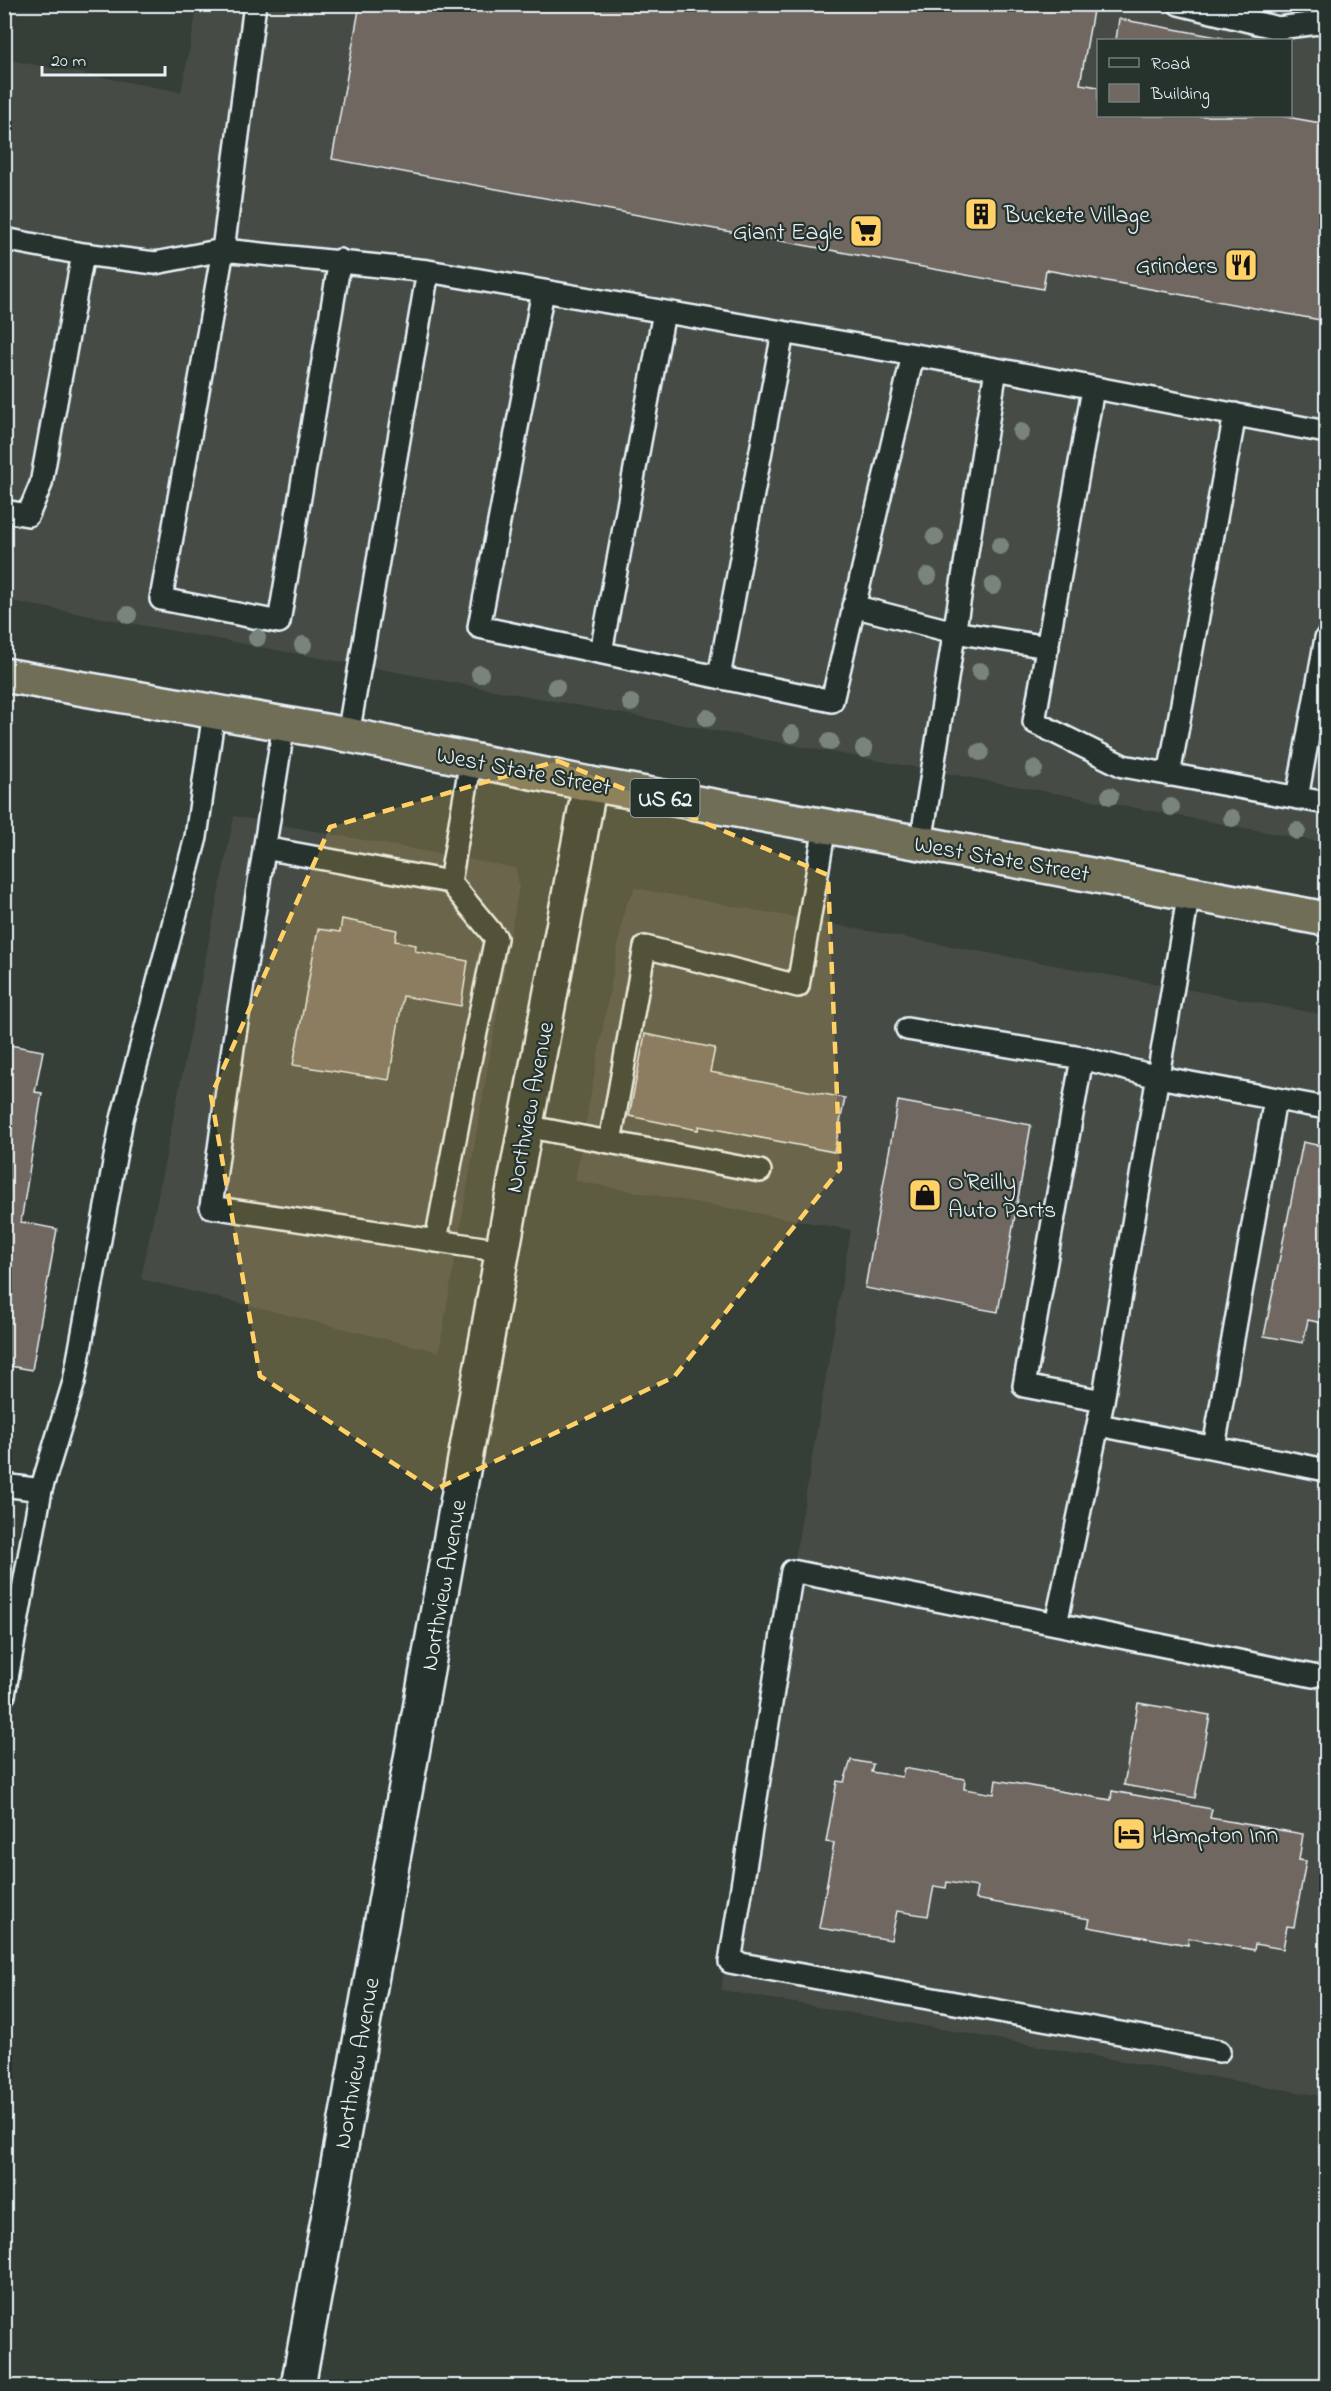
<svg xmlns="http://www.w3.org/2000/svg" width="1331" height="2391" font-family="'Indie Flower',sans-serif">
  <rect width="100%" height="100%" fill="#353e37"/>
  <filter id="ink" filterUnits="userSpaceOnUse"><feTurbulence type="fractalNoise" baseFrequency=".0167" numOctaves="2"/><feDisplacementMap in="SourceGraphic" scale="12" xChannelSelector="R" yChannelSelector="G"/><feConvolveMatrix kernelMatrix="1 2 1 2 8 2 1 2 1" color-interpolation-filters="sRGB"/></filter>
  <g filter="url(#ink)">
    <path fill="#474b44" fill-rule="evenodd" d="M198,4L1326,5V843L5,600L4,59L181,92ZM1098,40H1290V116H1098Z
      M234,816L516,868L519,886L439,1352L141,1279Z
      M635,888L1326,1015V2097L721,1990L851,1230L575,1181L625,907Z"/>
    <path fill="#706861" stroke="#e8f1f8" stroke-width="1.5" d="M360,4L1094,5L1080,84L1098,87V116H1281L1326,124V321L1046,270L1043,289L332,159Z
      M1119,19L1223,38L1222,40H1116Z
      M342,919L397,930L395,941L416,945L415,951L468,961L461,1006L403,996L389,1080L293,1065L318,929L340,932Z
      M645,1034L715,1048L710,1072L845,1098L834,1152L699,1126L698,1130L629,1116Z
      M4,1044L43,1051L35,1092L42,1093L21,1222L57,1229L32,1370L4,1365Z
      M898,1101L1031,1125L998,1312L865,1288Z
      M1303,1142L1326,1147V1324L1308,1320L1303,1343L1264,1336Z
      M1138,1703L1210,1715L1195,1798L1124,1785Z
      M851,1760L873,1764L871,1772L902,1777L904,1768L965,1779L964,1789L994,1794L996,1780L1111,1800L1112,1791L1212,1809L1210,1818L1303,1834L1299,1860L1306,1861L1294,1927L1287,1926L1283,1949L1255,1944L1254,1950L1189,1938L1188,1945L1088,1927L1090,1919L975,1899L977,1887L947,1882L946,1888L934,1886L928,1916L897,1911L891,1940L819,1928L834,1843L826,1842L837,1781L844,1782Z"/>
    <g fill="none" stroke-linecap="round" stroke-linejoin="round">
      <g stroke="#e8f1f8" stroke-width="26">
        <path id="lane" d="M1179,4L1278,28L1326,22
          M4,239L83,254L155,263L223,250L255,4
          M340,260L279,622L161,599L223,250L428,271L996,369L1326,432
          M543,291L479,627L832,701L913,355
          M1093,389L1034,722L1123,766L1326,803
          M4,511L28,515L41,484L83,254
          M853,606L954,632L1048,647
          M601,652L664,312
          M719,677L783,332
          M284,724L233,1047L211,1207L503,1251
          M348,735L428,271
          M1169,775L1235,414
          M1297,798L1326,638
          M921,843L996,369
          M264,848L450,882L496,938L468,1070L436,1241
          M450,882L471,760
          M1189,892L1103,1401L1056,1624L792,1571L730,1962L1219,2051
          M907,1029L1082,1058L1024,1386L1103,1401
          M1082,1058L1158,1077L1326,1108
          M525,1126L760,1171
          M610,1142L645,947L798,986L825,826
          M1099,1425L1326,1470
          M1214,1447L1275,1099
          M4,1485L41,1490
          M1056,1624L1313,1676
          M4,1695L41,1490L74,1382L122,1119L196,837L214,712"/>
      </g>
      <g stroke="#e8f1f8" stroke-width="38">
        <path id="street" d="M298,2386L513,1193L590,784"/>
      </g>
      <g stroke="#e8f1f8" stroke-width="38">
        <path id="highway" d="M4,675L348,735L590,784L921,843L1326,919"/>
      </g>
      <use href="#lane" stroke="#26332d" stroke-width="21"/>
      <use href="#street" stroke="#26332d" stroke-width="33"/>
      <use href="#highway" stroke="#716e59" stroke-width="33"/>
    </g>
    <g fill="#79847d">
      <circle cx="1021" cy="432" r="9"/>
      <circle cx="935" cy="537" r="9"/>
      <circle cx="1000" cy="546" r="9"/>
      <circle cx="928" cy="576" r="9"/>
      <circle cx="993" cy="586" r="9"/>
      <circle cx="128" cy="615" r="9"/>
      <circle cx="257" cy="638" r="9"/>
      <circle cx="303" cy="645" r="9"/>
      <circle cx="980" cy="671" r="9"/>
      <circle cx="480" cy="674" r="9"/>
      <circle cx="556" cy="687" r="9"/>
      <circle cx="631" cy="703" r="9"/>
      <circle cx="707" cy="718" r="9"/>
      <circle cx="792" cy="734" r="9"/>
      <circle cx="830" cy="742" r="9"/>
      <circle cx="864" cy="749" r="9"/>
      <circle cx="980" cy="752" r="9"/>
      <circle cx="1034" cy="769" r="9"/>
      <circle cx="1110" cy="796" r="9"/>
      <circle cx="1171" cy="807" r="9"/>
      <circle cx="1232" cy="818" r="9"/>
      <circle cx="1297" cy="831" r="9"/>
    </g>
  </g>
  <path fill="#ffd166" fill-opacity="0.2" stroke="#ffd166" stroke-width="4.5" stroke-dasharray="12 8" stroke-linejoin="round" d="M558,761L828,875L840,1169L674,1377L434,1490L260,1376L211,1096L330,827Z"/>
  <defs>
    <g id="building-square" transform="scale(1.725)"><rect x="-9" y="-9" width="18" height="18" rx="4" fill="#ffd166" stroke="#26332d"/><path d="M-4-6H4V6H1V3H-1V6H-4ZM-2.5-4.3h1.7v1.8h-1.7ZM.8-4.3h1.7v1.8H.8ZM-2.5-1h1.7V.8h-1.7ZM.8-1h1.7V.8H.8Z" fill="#111"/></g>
    <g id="supermarket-square" transform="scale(1.725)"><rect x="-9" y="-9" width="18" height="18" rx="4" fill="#ffd166" stroke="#26332d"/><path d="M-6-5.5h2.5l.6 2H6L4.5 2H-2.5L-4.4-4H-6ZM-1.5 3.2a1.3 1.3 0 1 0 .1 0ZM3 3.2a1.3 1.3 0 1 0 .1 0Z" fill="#111"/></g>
    <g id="restaurant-square" transform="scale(1.725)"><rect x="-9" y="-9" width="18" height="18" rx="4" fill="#ffd166" stroke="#26332d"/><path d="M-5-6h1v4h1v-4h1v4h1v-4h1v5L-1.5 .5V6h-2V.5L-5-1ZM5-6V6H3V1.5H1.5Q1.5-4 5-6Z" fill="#111"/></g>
    <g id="shop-square" transform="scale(1.725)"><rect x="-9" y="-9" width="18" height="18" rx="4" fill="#ffd166" stroke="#26332d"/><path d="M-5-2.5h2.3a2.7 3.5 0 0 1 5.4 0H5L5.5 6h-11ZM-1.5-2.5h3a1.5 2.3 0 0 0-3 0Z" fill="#111"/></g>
    <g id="hotel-square" transform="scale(1.725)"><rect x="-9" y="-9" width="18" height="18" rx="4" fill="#ffd166" stroke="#26332d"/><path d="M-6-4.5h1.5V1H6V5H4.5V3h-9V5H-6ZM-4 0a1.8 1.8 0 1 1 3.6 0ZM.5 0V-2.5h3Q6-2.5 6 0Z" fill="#111"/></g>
  </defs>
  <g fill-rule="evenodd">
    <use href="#building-square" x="981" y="214"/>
    <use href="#supermarket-square" x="866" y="231"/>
    <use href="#restaurant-square" x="1241" y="265"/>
    <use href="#shop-square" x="925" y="1195"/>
    <use href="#hotel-square" x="1129" y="1834"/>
  </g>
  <g text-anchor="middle" stroke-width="4.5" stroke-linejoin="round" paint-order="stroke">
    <rect fill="#26332d" stroke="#aeb8bb" stroke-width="1.5" x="630.5" y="779" width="69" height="38" rx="4.5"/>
    <g font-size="22" font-weight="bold" fill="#e8f1f8">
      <text x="665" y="806">US 62</text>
    </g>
    <g font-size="24" fill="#e8f1f8" stroke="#26332d" text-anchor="start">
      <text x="1004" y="222">Buckete Village</text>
      <text x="843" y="239" text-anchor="end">Giant Eagle</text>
      <text x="1218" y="273" text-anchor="end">Grinders</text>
      <text x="948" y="1189">O'Reilly<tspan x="948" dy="28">Auto Parts</tspan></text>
      <text x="1152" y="1842">Hampton Inn</text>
    </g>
    <g font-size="24" fill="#e8f1f8" stroke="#26332d">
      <text transform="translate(524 770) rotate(11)" y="8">West State Street</text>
      <text transform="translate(1002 858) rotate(10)" y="8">West State Street</text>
      <text transform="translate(529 1107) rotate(-79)" y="8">Northview Avenue</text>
      <text transform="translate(443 1585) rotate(-80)" y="8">Northview Avenue</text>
      <text transform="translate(356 2063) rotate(-80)" y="8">Northview Avenue</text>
    </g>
  </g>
  <rect width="1331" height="2391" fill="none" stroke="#26332d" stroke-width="24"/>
  <rect x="12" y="12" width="1307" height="2367" fill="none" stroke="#e8f1f8" stroke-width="2" filter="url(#ink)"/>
  <rect x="1097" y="39" width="195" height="78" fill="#26332d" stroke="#747f7e" stroke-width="1.5"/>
  <rect x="1109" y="58" width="30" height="9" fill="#26332d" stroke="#747f7e" stroke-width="1.5"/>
  <text x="1151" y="69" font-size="18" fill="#e8f1f8">Road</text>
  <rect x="1109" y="84" width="30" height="18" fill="#706861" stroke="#747f7e" stroke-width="1.5"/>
  <text x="1151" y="99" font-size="18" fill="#e8f1f8">Building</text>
  <path d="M42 66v9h123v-9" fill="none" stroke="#e8f1f8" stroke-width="3"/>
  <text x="51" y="66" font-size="18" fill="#e8f1f8" stroke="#26332d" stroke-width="4.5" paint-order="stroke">20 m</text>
</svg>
